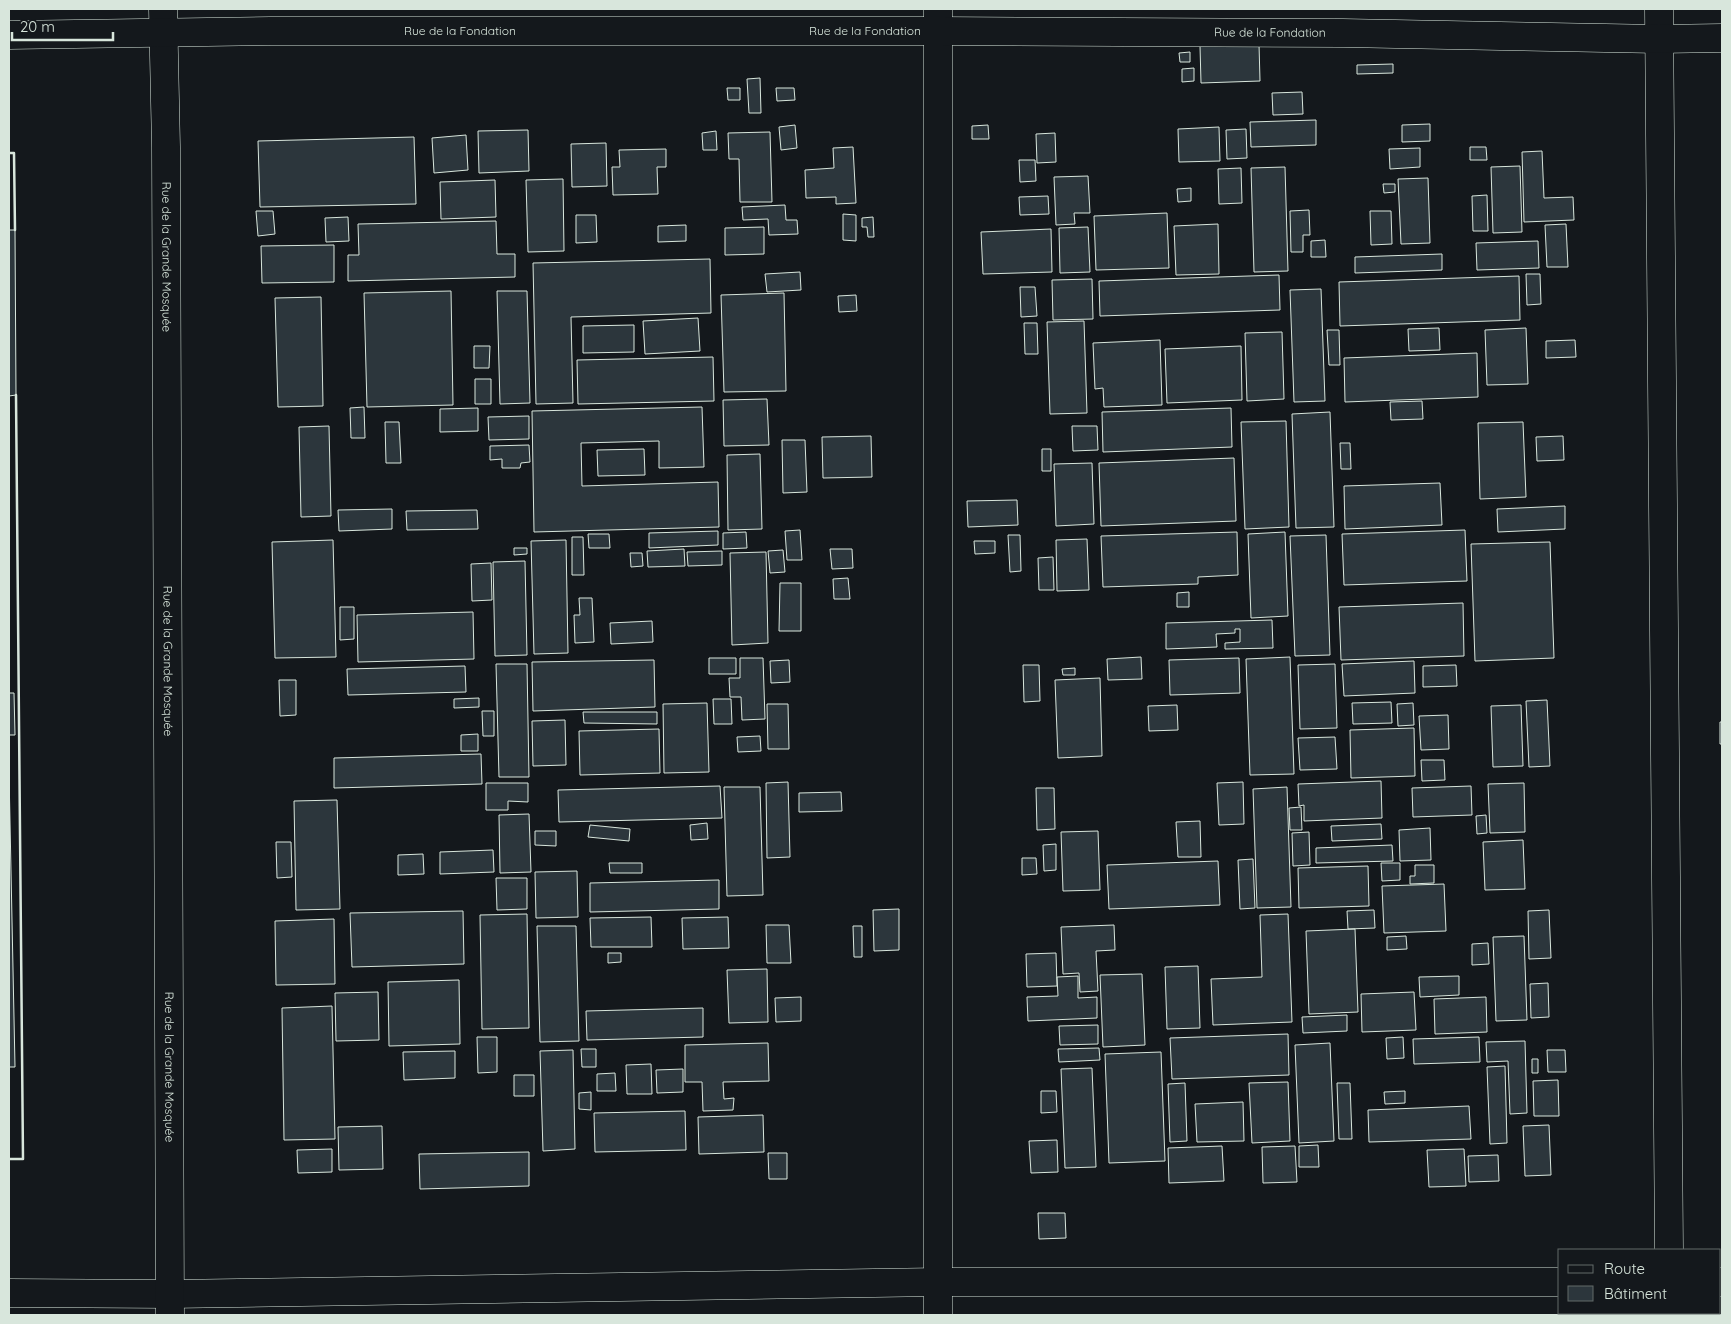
<svg xmlns="http://www.w3.org/2000/svg" width="1731" height="1324" font-family="Quicksand,sans-serif">
  <rect width="100%" height="100%" fill="#14181c"/>
  <path fill="#2c363c" stroke="#d8e6dc" d="M1259,44L1260,81L1201,83L1200,46Z
    M1190,52V62H1180L1179,53Z
    M1393,64V73L1357,74V65Z
    M1194,68V81L1182,82V69Z
    M760,78L761,113H749L747,79Z
    M727,88H740V100H728Z
    M776,88H794L795,100L777,101Z
    M1302,92L1303,114L1273,115L1272,93Z
    M1316,120V145L1251,147L1250,122Z
    M1430,124V141L1402,142V125Z
    M795,125L797,148L781,150L779,127Z
    M988,125L989,139H972V126Z
    M1219,127L1220,161L1179,162L1178,129Z
    M1246,129L1247,158L1227,159L1226,130Z
    M528,130L529,171L479,173L478,131Z
    M716,131L717,150H703L702,133Z
    M770,132L772,202H740L739,159H729L728,133Z
    M1055,133L1056,162L1037,163L1036,134Z
    M466,135L468,170L434,173L432,138Z
    M414,137L416,204L260,207L258,141Z
    M606,143L607,186L572,187L571,144Z
    M853,147L856,203L836,204V197L806,198L805,170L834,168L833,148Z
    M1470,147H1486L1487,160H1470Z
    M1420,148V167L1390,169L1389,149Z
    M666,149V167H657L658,194L613,195L612,167H620L619,150Z
    M1542,151L1544,198L1573,197L1574,220L1524,222L1522,152Z
    M1019,160H1035L1036,181L1020,182Z
    M1520,166L1522,232L1493,233L1491,167Z
    M1285,167L1288,271L1254,272L1251,168Z
    M1241,168L1242,203L1219,204L1218,169Z
    M1088,176L1090,213H1074L1075,224L1056,225L1054,177Z
    M1428,178L1430,243L1401,244L1398,179Z
    M563,179L564,251L528,252L526,180Z
    M495,180L496,217L441,219L440,182Z
    M1383,184H1395V192L1384,193Z
    M1191,188V201L1178,202L1177,189Z
    M1487,195L1488,231H1473L1472,196Z
    M1048,196L1049,214L1020,215L1019,197Z
    M785,205L786,220H797L798,234L769,235L768,219L743,220L742,207Z
    M1309,210L1310,235H1303V252H1291L1290,211Z
    M256,211H273L275,234L258,236Z
    M1370,211H1391L1392,244L1371,245Z
    M1167,213L1169,268L1096,270L1094,216Z
    M843,214L856,215V241L843,240Z
    M576,215H596L597,242L576,243Z
    M348,217L349,241L326,242L325,218Z
    M873,217L874,237H868L867,227H862V218Z
    M496,221L497,254H515V277L348,281V255H359L358,224Z
    M1218,224L1219,274L1176,275L1174,226Z
    M1566,224L1568,267H1547L1545,225Z
    M686,225V241L658,242V226Z
    M764,227V254L725,255V228Z
    M1088,227L1090,272L1060,273L1059,228Z
    M1051,229L1052,272L983,274L981,232Z
    M9,230H15L16,395L9,396Z
    M1325,240L1326,257H1311V241Z
    M1538,241L1539,268L1477,270L1476,243Z
    M334,245V282L262,283L261,246Z
    M1442,254V270L1355,273V257Z
    M710,259L711,313L571,317L573,403L536,404L533,263Z
    M800,272L801,290L767,292L765,274Z
    M1526,274H1540L1541,304L1527,305Z
    M1279,275L1280,310L1100,316L1099,281Z
    M1519,276L1520,320L1340,326L1339,282Z
    M1092,279L1093,319L1053,320L1052,280Z
    M1020,287H1035L1037,316L1021,317Z
    M1321,289L1325,401L1294,402L1290,290Z
    M451,291L453,405L367,407L364,293Z
    M497,291H527L530,403L500,404Z
    M784,293L786,391L724,392L721,295Z
    M856,295L857,311L839,312L838,296Z
    M321,297L323,406L278,407L275,298Z
    M698,318L700,351L645,354L643,321Z
    M1084,321L1087,413L1050,414L1047,322Z
    M1024,323H1037L1038,354H1025Z
    M634,325V352L583,353V326Z
    M1439,328L1440,350L1409,351L1408,329Z
    M1526,328L1528,384L1487,385L1485,330Z
    M1327,330H1339L1340,365H1329Z
    M1282,332L1284,399L1247,401L1245,333Z
    M1160,340L1162,405L1104,407L1103,388L1095,389L1093,343Z
    M1575,340L1576,357L1546,358V341Z
    M474,346H490L489,368H474Z
    M1241,346L1242,400L1167,403L1165,349Z
    M1477,353L1478,397L1345,402L1344,358Z
    M713,357L714,401L578,404L577,360Z
    M475,379H491V404H475Z
    M767,399L769,445L724,446L723,400Z
    M1422,401L1423,419L1391,420L1390,402Z
    M364,407L365,438H351L350,408Z
    M702,407L704,467L659,468V441L581,443L582,486L718,482L719,527L534,532L532,411Z
    M478,408V431L440,432V409Z
    M1231,408L1232,447L1103,452L1102,412Z
    M1330,412L1334,527L1296,528L1292,414Z
    M529,416V439L489,440L488,417Z
    M1286,421L1289,527L1245,529L1241,422Z
    M385,422H399L401,463H386Z
    M1523,422L1526,497L1480,499L1478,423Z
    M329,426L331,516L301,517L299,427Z
    M1072,426H1097L1098,450L1073,451Z
    M871,436L872,477L823,478L822,437Z
    M1563,436L1564,460L1537,461L1536,437Z
    M782,440H805L807,492L783,493Z
    M1340,443H1350L1351,469H1341Z
    M529,445L530,462L521,463L520,468H502V459L490,460V446Z
    M644,449L645,475L598,476L597,450Z
    M1042,449H1051V471H1042Z
    M760,454L762,529L728,530L727,455Z
    M1234,458L1236,521L1101,526L1099,463Z
    M1092,463L1094,524L1056,526L1054,464Z
    M1440,483L1442,525L1345,529L1344,486Z
    M1017,500L1018,525L968,527L967,501Z
    M1565,506V529L1498,532L1497,509Z
    M392,509V529L339,531L338,510Z
    M477,510L478,529L407,530L406,511Z
    M800,530L802,560H787L785,531Z
    M1465,530L1467,581L1344,585L1342,534Z
    M718,531V545L649,548V533Z
    M746,532L747,548L723,549V533Z
    M1237,532L1238,575L1198,577V584L1103,587L1101,536Z
    M1285,532L1288,616L1251,618L1248,534Z
    M588,534H609L610,548H589Z
    M1008,535H1020L1021,571L1010,572Z
    M1326,535L1330,655L1295,656L1290,536Z
    M572,537H583L584,575H572Z
    M1087,539L1089,590L1057,591L1056,540Z
    M333,540L336,657L275,658L272,542Z
    M566,540L568,653L534,654L531,541Z
    M974,541H995V553L975,554Z
    M1550,542L1554,658L1475,661L1471,544Z
    M514,548H527V554L514,555Z
    M684,549L685,566L648,567L647,551Z
    M830,549H852L853,568L832,569Z
    M783,550L785,572L770,573L768,551Z
    M722,551V565L688,566L687,552Z
    M766,552L768,643L732,645L730,553Z
    M630,553H642L643,566L631,567Z
    M1053,557L1054,590H1039L1038,558Z
    M525,561L527,655L495,656L493,562Z
    M491,563L492,600L472,601L471,564Z
    M848,578L850,599H834L833,579Z
    M780,583H801V631H779Z
    M1189,592V607H1177V593Z
    M579,598H592L594,642L575,643L574,615H580Z
    M1463,603L1464,656L1341,660L1339,607Z
    M340,607H354V639L340,640Z
    M473,612L474,659L358,662L357,615Z
    M1272,620L1273,648L1225,649V643L1240,642V629H1235V633L1216,634L1217,647L1166,649V623Z
    M652,621L653,642L611,644L610,623Z
    M1141,657L1142,679L1108,680L1107,659Z
    M1290,657L1294,774L1250,775L1246,659Z
    M709,658H736V674H709Z
    M740,658H763L765,719L742,720L741,697H730L729,678H740Z
    M1239,658L1240,693L1170,695L1169,660Z
    M654,660L655,707L533,711L532,662Z
    M789,660L790,682L771,683L770,661Z
    M1414,661L1415,693L1344,696L1342,664Z
    M496,664H527L529,777H499Z
    M1335,664L1337,728L1300,729L1298,665Z
    M1023,665H1039L1040,701L1024,702Z
    M1456,665L1457,686L1423,687V666Z
    M465,666L466,692L348,695L347,669Z
    M1075,668V675H1063L1062,669Z
    M1100,678L1102,756L1058,758L1055,680Z
    M279,680H296V715L280,716Z
    M9,693H14L15,735H9Z
    M479,698V707L454,708V699Z
    M713,699H731L732,724H714Z
    M1547,700L1550,766L1529,767L1526,701Z
    M1391,702L1392,723L1353,724L1352,703Z
    M707,703L709,772L664,773L663,704Z
    M1413,703L1414,725L1398,726L1397,704Z
    M767,704H788L789,749H768Z
    M1177,705L1178,730L1149,731L1148,706Z
    M1521,705L1523,766L1493,767L1491,706Z
    M482,711H494V736H483Z
    M583,712H657V724L584,723Z
    M1448,715L1449,749L1421,750L1419,716Z
    M565,720L566,765L533,766L532,721Z
    M1720,722H1722V744H1720Z
    M1414,728L1415,776L1351,778L1350,730Z
    M659,729L660,773L580,775L579,731Z
    M478,734V751H461V735Z
    M760,736L761,751L738,752L737,737Z
    M1335,737L1337,769L1300,770L1298,738Z
    M481,754L482,784L334,788V758Z
    M1421,760H1444L1445,780L1422,781Z
    M9,773L15,1067H9Z
    M1381,781L1382,818L1304,821V805L1299,806L1298,784Z
    M788,782L790,857L767,858L766,783Z
    M1243,782L1244,824L1219,825L1217,783Z
    M486,783H528V802L508,801V810H486Z
    M1524,783L1525,832L1490,833L1488,784Z
    M720,786L722,818L559,822L558,790Z
    M1471,786L1472,815L1413,817L1412,788Z
    M724,787H760L763,895L727,896Z
    M1287,787L1291,907L1257,908L1253,789Z
    M1036,788H1054L1055,829L1037,830Z
    M841,792L842,811L799,812V793Z
    M337,800L340,909L296,910L294,801Z
    M1301,807L1302,830H1290L1289,808Z
    M529,814L531,872L500,873L499,815Z
    M1486,815L1487,833L1477,834L1476,816Z
    M1200,821L1201,857H1178L1176,822Z
    M707,823L708,839L691,840L690,825Z
    M1381,824L1382,839L1332,841L1331,826Z
    M590,825L630,829L629,841L588,837Z
    M1430,828L1431,860L1400,861L1399,830Z
    M535,831H556V846L535,845Z
    M1098,831L1100,890L1063,891L1061,832Z
    M1309,832L1310,865L1293,866L1292,833Z
    M1523,840L1525,889L1485,890L1483,842Z
    M276,842H291L292,877L277,878Z
    M1056,844V870L1044,871L1043,845Z
    M1392,845L1393,861L1316,863V848Z
    M493,850L494,872L440,874V852Z
    M423,854L424,874L398,875V855Z
    M1022,858H1036L1037,874L1022,875Z
    M1253,859L1255,908L1240,909L1238,860Z
    M1218,861L1220,905L1109,909L1107,865Z
    M609,863H642V873H610Z
    M1381,863H1400V880L1382,881Z
    M1415,865H1434V883L1410,884V876H1415Z
    M1368,866L1369,906L1299,908L1298,868Z
    M577,871L578,917L536,918L535,872Z
    M496,878H527V909L497,910Z
    M719,880V909L590,912V883Z
    M1444,884L1446,931L1384,933L1382,886Z
    M899,909V950L874,951L873,910Z
    M1374,910L1375,928L1348,929L1347,911Z
    M1549,910L1551,958L1529,959L1528,911Z
    M463,911L464,964L352,967L350,913Z
    M527,914L529,1028L482,1029L480,915Z
    M1288,914L1292,1022L1213,1025L1211,979L1262,977L1260,915Z
    M651,917L652,947H591L590,918Z
    M728,917L729,948L683,949L682,918Z
    M334,919L335,984L276,985L275,921Z
    M766,925H789L791,963H767Z
    M1114,925L1115,950L1096,951L1098,991L1080,992L1079,973L1063,974L1061,927Z
    M537,926H576L579,1041L540,1042Z
    M853,926H862V957H854Z
    M1355,929L1358,1012L1309,1014L1306,931Z
    M1406,936L1407,949L1387,950V937Z
    M1524,936L1527,1020L1496,1021L1493,937Z
    M1488,943L1489,964L1472,965V944Z
    M608,953H621V962L608,963Z
    M1056,953L1057,986L1027,987L1026,954Z
    M1198,966L1200,1028L1167,1029L1165,967Z
    M767,969L768,1022L729,1023L727,970Z
    M1142,974L1145,1045L1103,1047L1100,975Z
    M1078,976V998L1097,997V1018L1028,1021L1027,997L1058,996L1057,977Z
    M1459,976V995L1420,997L1419,977Z
    M459,980L460,1044L389,1046L388,982Z
    M1548,983L1549,1017L1531,1018L1530,984Z
    M378,992L379,1040L336,1041L335,993Z
    M1414,992L1416,1030L1362,1032L1361,994Z
    M801,997V1021L776,1022L775,998Z
    M1486,997L1487,1032L1435,1034L1434,999Z
    M332,1006L335,1139L284,1140L282,1008Z
    M703,1008V1037L587,1040L586,1011Z
    M1347,1015V1031L1303,1033L1302,1017Z
    M1098,1025V1044L1060,1045L1059,1026Z
    M1288,1034L1289,1075L1172,1079L1170,1038Z
    M477,1037H497V1072L478,1073Z
    M1403,1037L1404,1058L1387,1059L1386,1038Z
    M1479,1037L1480,1062L1414,1064L1413,1039Z
    M1525,1041L1527,1113L1510,1114L1508,1061L1487,1062L1486,1042Z
    M768,1043L769,1081L723,1082L724,1099L734,1098L733,1110L703,1111L702,1082H685V1045Z
    M1330,1043L1334,1141L1299,1143L1295,1045Z
    M1099,1048L1100,1060L1059,1062L1058,1049Z
    M581,1049H596V1067H582Z
    M573,1050L575,1149L543,1151L540,1051Z
    M1547,1050H1565L1566,1072H1548Z
    M455,1051V1078L404,1080L403,1052Z
    M1161,1052L1165,1161L1109,1163L1105,1054Z
    M1532,1059H1538V1073H1532Z
    M651,1064L652,1094H627L626,1065Z
    M1505,1066L1507,1143L1490,1144L1487,1067Z
    M1092,1068L1096,1167L1065,1168L1061,1069Z
    M683,1069V1092L657,1093L656,1070Z
    M615,1073L616,1091H597V1074Z
    M514,1075H534V1096H514Z
    M1558,1080L1559,1116H1534L1533,1081Z
    M1288,1082L1290,1141L1252,1143L1249,1083Z
    M1185,1083L1187,1141L1170,1142L1168,1084Z
    M1337,1083H1350L1352,1139H1339Z
    M1041,1091H1056L1057,1112L1041,1113Z
    M1405,1091V1103L1385,1104L1384,1092Z
    M591,1092V1110L579,1109V1093Z
    M1243,1102L1244,1141L1197,1142L1195,1104Z
    M1469,1106L1471,1139L1369,1142L1368,1110Z
    M685,1111L686,1150L595,1152L594,1113Z
    M763,1115L764,1152L699,1154L698,1117Z
    M1549,1125L1551,1175L1525,1176L1523,1126Z
    M382,1126L383,1169L339,1170L338,1127Z
    M1057,1140L1058,1172L1031,1173L1029,1141Z
    M1318,1145L1319,1167H1299V1146Z
    M1222,1146L1224,1181L1169,1183L1168,1148Z
    M1295,1146L1297,1182L1263,1183L1262,1147Z
    M332,1149V1172L298,1173L297,1150Z
    M1464,1149L1466,1186L1429,1187L1427,1150Z
    M529,1152V1186L420,1189L419,1154Z
    M768,1153H787V1179H769Z
    M1498,1155L1499,1181L1469,1182L1468,1156Z
    M1038,1213H1065L1066,1238L1039,1239Z"/>
  <g fill="none" stroke-linecap="round" stroke-linejoin="round">
    <g stroke="#d8e6dc" stroke-width="29">
      <path id="minor" d="M1659,9L1669,1250
        M1720,1282H1722
        M9,1293L170,1294L938,1282H1560
        M1670,1313V1315
        M938,1315V9"/>
    </g>
    <g stroke="#d8e6dc" stroke-width="29">
      <g id="tertiary">
        <path id="s1" d="M163,9L166,147L170,1315"/>
        <path id="s2" d="M9,35L271,31H939L1343,33L1659,39L1722,38"/>
      </g>
    </g>
    <use href="#minor" stroke="#14181c" stroke-width="28"/>
    <use href="#tertiary" stroke="#14181c" stroke-width="28"/>
    <path stroke="#d8e6dc" stroke-width="2.5" d="M9,153H14L15,230
      M9,1159H23L16,395"/>
  </g>
  <g text-anchor="middle" stroke-width="4" stroke-linejoin="round" paint-order="stroke">
    <g font-size="12" fill="#d8e6dc" stroke="#14181c">
      <text dy="4" stroke="none"><textPath href="#s2" startOffset="451">Rue de la Fondation</textPath></text>
      <text dy="4" stroke="none"><textPath href="#s2" startOffset="856">Rue de la Fondation</textPath></text>
      <text dy="4" stroke="none"><textPath href="#s2" startOffset="1261">Rue de la Fondation</textPath></text>
      <text dy="4" stroke="none"><textPath href="#s1" startOffset="248">Rue de la Grande Mosquée</textPath></text>
      <text dy="4" stroke="none"><textPath href="#s1" startOffset="652">Rue de la Grande Mosquée</textPath></text>
      <text dy="4" stroke="none"><textPath href="#s1" startOffset="1058">Rue de la Grande Mosquée</textPath></text>
    </g>
  </g>
  <rect width="1731" height="1324" fill="none" stroke="#d8e6dc" stroke-width="20"/>
  <rect x="1558" y="1249" width="162" height="65" fill="#14181c" stroke="#626a69"/>
  <rect x="1568" y="1265" width="25" height="8" fill="#14181c" stroke="#626a69"/>
  <text x="1604" y="1274" font-size="15" fill="#d8e6dc">Route</text>
  <rect x="1568" y="1286" width="25" height="15" fill="#2c363c" stroke="#626a69"/>
  <text x="1604" y="1299" font-size="15" fill="#d8e6dc">Bâtiment</text>
  <path d="M12 32v8h101v-8" fill="none" stroke="#d8e6dc" stroke-width="2.5"/>
  <text x="20" y="32" font-size="15" fill="#d8e6dc" stroke="#14181c" stroke-width="4" paint-order="stroke">20 m</text>
</svg>
